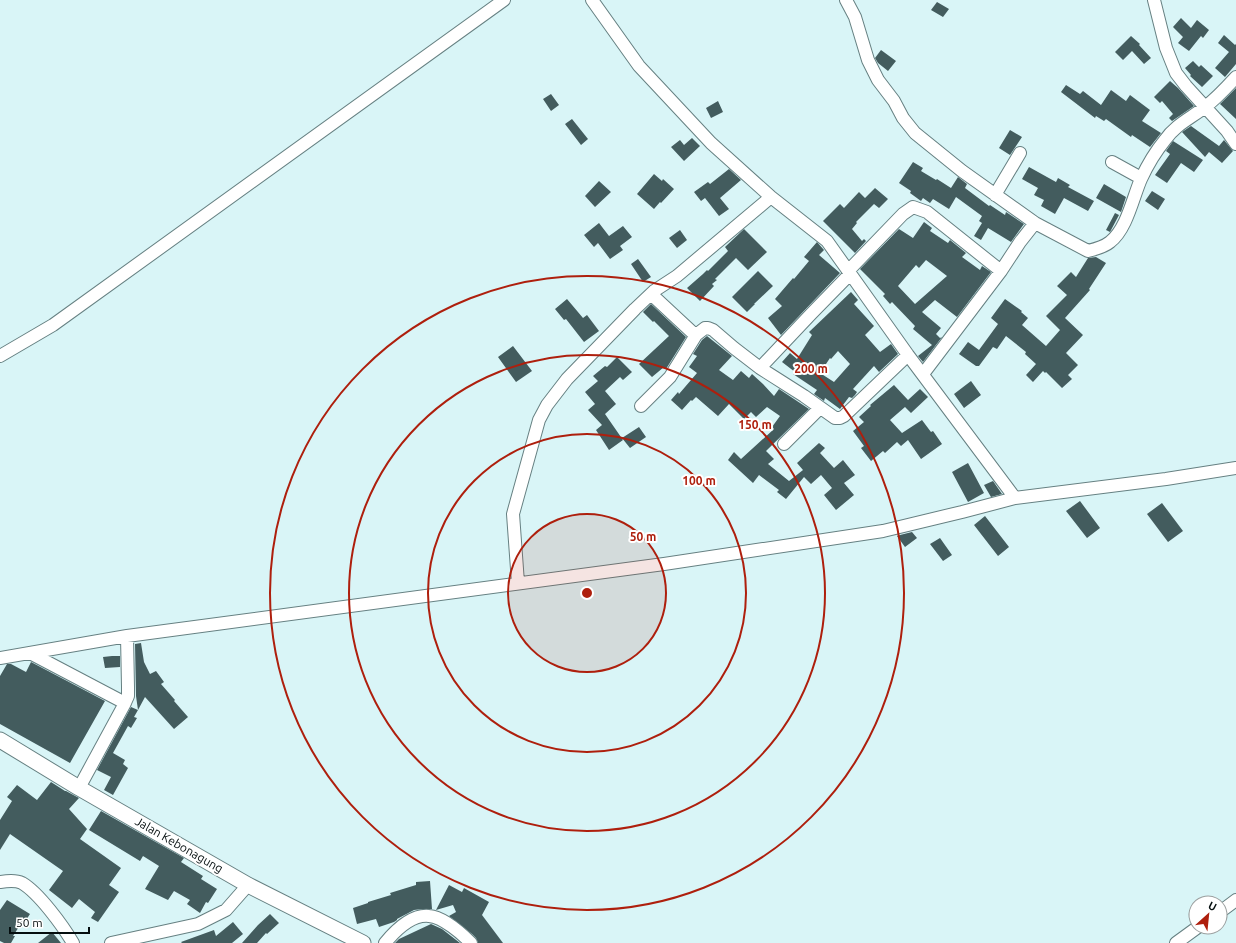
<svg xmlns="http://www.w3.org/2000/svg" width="1236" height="943" font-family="Ubuntu,sans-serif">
  <rect width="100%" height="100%" fill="#d9f5f7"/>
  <path fill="#435c5e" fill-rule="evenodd" d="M937,2L949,9L943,17L931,10Z
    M1181,18L1191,28L1197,20L1209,30L1203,38L1201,36L1189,51L1178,43L1183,37L1173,27Z
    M1224,35L1235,45L1236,44V64L1225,77L1215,68L1229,52L1218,43Z
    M1131,36L1140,44L1139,45L1151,58L1144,64L1132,51L1123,60L1115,52Z
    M881,50L896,61L888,71L878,63L875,58Z
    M1193,61L1199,67L1201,65L1213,76L1202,87L1190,76L1191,75L1185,68Z
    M1170,81L1178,88L1194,106L1172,121L1169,118L1173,114L1162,101L1160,103L1154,97Z
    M1066,85L1080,94L1083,91L1101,105L1111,90L1126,101L1130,95L1150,110L1142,121L1161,133L1150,147L1132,135L1131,137L1106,119L1104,121L1096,116L1095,118L1061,92Z
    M1236,88V119L1220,104Z
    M551,94L559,105L551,111L543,99Z
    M718,101L723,112L711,118L706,108Z
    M572,119L588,139L581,145L565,124Z
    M1191,126L1219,146L1224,140L1233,151L1222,163L1209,152L1205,157L1182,132Z
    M1010,130L1022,137L1010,155L999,148Z
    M692,138L700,146L684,161L671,147L680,140L684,145Z
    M1173,141L1203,160L1194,172L1181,163L1167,183L1155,175L1170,154L1166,151Z
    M913,162L923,168L921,171L936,180L937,179L951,188L958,177L967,184L965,188L989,206L990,205L1005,215L1006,212L1024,224L1011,242L988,228L981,240L974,236L982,223L979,221L982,216L956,197L949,209L933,199L930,203L923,198L921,201L910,193L911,191L899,183Z
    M1029,167L1056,182L1058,178L1070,185L1068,187L1094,201L1088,211L1064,198L1055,214L1041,206L1044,200L1034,195L1038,188L1022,179Z
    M729,169L741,180L720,198L729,209L719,216L705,198L701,201L694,192L708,182L710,184Z
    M654,174L662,181L663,179L674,189L661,203L660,202L654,209L637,194Z
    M599,181L611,192L595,207L585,196Z
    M1104,184L1126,197L1121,212L1096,198Z
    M875,188L888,199L879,208L874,204L856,222L857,223L852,229L862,241L864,239L866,241L855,253L823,221L840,204L844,208L859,192L865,198Z
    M1152,191L1165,199L1158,210L1145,201Z
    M1115,213L1119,215L1110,232L1106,230Z
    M924,222L932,228L930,231L948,243L950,240L966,253L962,257L980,270L982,266L991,272L957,317L935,300L922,312L941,328L936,334L940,338L942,337L923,362L918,356L932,345L913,329L915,326L892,302L890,304L883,296L885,294L860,269L899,229L913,238ZM926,260L947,276L915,304L898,286L916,265L919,268Z
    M599,223L609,236L623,226L632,237L620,246L623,250L610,259L598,243L594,247L584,235Z
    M744,229L767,252L748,270L736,258L715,279L717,280L712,284L714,286L700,301L687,288L703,274L707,270L708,271L728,251L725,247Z
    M680,230L687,240L677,248L669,238Z
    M817,242L824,250L819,255L840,273L781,335L768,318L782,306L775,299L793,278L794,279L809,261L804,257Z
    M1096,257L1106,263L1089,289L1090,290L1065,318L1083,335L1066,353L1078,365L1068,375L1072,379L1062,388L1046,372L1045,373L1043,371L1033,382L1026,375L1036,364L1025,354L1026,352L1006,336L997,349L993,347L979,366H976L959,354L968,342L979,350L998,324L991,318L1005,299L1022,311L1021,312L1028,318L1022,325L1046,346L1060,330L1046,316L1067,295L1057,286L1071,272L1076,277L1088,258Z
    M638,259L651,277L643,282L631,264Z
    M758,271L773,286L754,304H755L747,312L732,297Z
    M851,292L858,300L854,304L874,326L865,335L880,352L891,344L898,354L879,372L874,366L853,389L857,392L855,395L852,398L849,397L840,409L825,398L824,401L814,394L817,390L793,374L795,372L782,362L790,353L797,359L812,335L809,332ZM838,351L850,364L834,382L820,373L830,358L831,359Z
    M567,299L583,318L587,315L599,331L584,342L566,319L564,320L555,309Z
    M651,304L686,337L666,369L664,367L652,377L639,364L669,336L654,321L653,322L643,312Z
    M707,336L732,356L719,370L733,380L741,371L749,378L752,374L763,384L774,396L779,389L809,409L766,451L774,459L768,464L789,481L803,470L797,463L819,443L825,448L820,453L834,468L843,460L855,475L844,483L854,495L836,510L824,495L832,488L821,475L811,484L804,477L786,499L777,492L779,490L759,475L753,483L728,460L734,452L741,459L774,429L772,427L780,416L767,407L756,417L751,412L744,419L729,404L718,416L696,397L692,401L691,400L682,410L671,400L678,392L679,394L697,373L689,367L697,356L693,354L702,340Z
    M513,346L532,371L516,382L498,357Z
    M617,357L632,372L623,380L620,377L605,391L616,404L605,414L623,440L609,450L596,430L602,425L588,410L595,404L585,392L598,381L593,376L605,366L607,367Z
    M971,381L981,395L964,408L954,394Z
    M894,385L908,400L920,389L928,397L911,413L905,407L890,420L902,433L922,420L931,432L933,431L942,444L921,459L908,440L901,446L897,442L885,453L883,451L871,461L861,448L864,446L853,431L864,422L859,417L871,406L870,405Z
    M639,427L646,437L630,448L622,438Z
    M968,463L984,493L968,502L952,472Z
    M993,481L1002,494L991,497L984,485Z
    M1080,501L1100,528L1087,538L1066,511Z
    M1162,503L1183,531L1168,542L1147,514Z
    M985,516L1009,547L998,556L974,525Z
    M912,532L917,538L905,547L897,536L900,535Z
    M940,538L952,555L943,561L930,544Z
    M141,643L144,662L150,674L156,671L164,682L161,684L175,700L174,701L188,717L174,729L145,697L138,710L136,696L135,644Z
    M112,656H120V667L105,668L103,657Z
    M31,662L105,701L70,763L0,724V676L7,664H11L26,672Z
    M131,707L138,710L134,717L137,718L131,728L128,726L113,753L125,760L123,764L128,768L113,795L104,790L111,777L97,770Z
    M51,782L65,791H66L79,798L69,809L87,829L80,839L121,868L109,885L119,892L98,922L91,918L95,912L79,899L72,908L49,890L63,871L10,834L0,850V820L12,801L7,797L17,785L37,800Z
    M101,811L184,858L181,862L203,876L201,879L217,889L208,903L206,902L200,913L187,904L190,900L174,891L168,900L145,889L159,866L143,856L140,861L89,830Z
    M430,881L432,909H422L414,910L397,919V920L394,922L379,927L376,919L357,924L353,908L368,903V902L391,895L390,893L416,885V882Z
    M449,885L462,892L464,888L489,902L482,915L503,943H478L476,938L472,934L449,916L456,912L453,905L436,910Z
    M7,900L30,914L24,923L22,922L13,936H15L11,943H4L0,941V910Z
    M270,914L279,923L267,934L266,933L257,943H242L258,925Z
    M233,922L243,934L232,943H182L181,942L214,930L216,936Z
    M431,924L442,929L460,943H395L399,939Z
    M52,932L61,943H38Z"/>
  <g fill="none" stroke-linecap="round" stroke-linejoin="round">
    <g stroke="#668082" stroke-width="14">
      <path id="minor" d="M592,0L639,66L711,143L771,197L827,241L908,355L1015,498
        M846,0L855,17L868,60L878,80L894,101L903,118L915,133L962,171L1035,223
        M1154,0L1166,48L1176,73L1186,86L1227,131L1236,144
        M1112,162L1141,178
        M995,195L1020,153
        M848,271L903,214L913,207L927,212L1001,271
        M651,294L694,334L696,335L705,328H708L713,330L734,348L760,368L804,396L835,418H840L844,416L908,355
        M0,356L53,325L504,0
        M760,368L811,314L850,274
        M923,374L1001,271L1020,242L1035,223L1088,251C1096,249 1104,247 1110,242C1127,229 1133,197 1141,179C1147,166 1156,151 1165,140C1175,125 1191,118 1205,107C1217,98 1226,88 1236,77
        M641,406L670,377L696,335
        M784,444L820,408
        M518,583L513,514L539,420L547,405L567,379L635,309L654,291L677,276L771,197
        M30,653L125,703
        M0,658L127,636L664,564L883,531L962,512L1015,498L1166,479L1236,468
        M79,788L124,705L128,696V687L127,636
        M0,882C6,881 16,880 22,883C39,893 63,926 73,943
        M1220,912L1236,900
        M111,943L198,924L226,910L248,885
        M385,943C395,931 411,914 429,916C443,917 462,934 471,943
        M1176,943L1198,927"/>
    </g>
    <g stroke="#668082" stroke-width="17">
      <path id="major" d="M0,740L79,788L248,885L363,943"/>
    </g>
    <use href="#minor" stroke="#fff" stroke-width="12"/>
    <use href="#major" stroke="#fff" stroke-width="15"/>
  </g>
  <circle cx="587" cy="593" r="79" fill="#ae1f0d" fill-opacity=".12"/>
  <g fill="none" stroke="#ae1f0d" stroke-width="2">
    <circle cx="587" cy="593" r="79"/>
    <circle cx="587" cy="593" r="159"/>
    <circle cx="587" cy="593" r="238"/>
    <circle cx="587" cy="593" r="317"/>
  </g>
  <g text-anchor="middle" stroke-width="4" stroke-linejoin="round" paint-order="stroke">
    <g font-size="12" fill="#050e0f" stroke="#fff">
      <text transform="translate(179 845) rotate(30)" y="4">Jalan Kebonagung</text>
    </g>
  </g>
  <circle cx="587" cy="593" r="6" fill="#ae1f0d" stroke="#fff" stroke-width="2"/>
  <g font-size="12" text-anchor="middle" font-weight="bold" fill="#ae1f0d" stroke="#fff" stroke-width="4" stroke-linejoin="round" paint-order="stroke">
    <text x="811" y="373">200 m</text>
    <text x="755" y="429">150 m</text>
    <text x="699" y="485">100 m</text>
    <text x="643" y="541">50 m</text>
  </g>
  <g transform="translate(1208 915) rotate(27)"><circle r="19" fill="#ffffff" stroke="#9b9f9f"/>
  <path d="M0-3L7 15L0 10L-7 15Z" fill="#ae1f0d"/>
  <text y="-6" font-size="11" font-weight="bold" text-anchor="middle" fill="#050e0f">U</text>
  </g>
  <path d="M10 927v6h79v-6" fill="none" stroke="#050e0f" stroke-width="2"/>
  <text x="16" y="927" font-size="12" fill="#050e0f" stroke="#ffffff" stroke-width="3" paint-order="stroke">50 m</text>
</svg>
